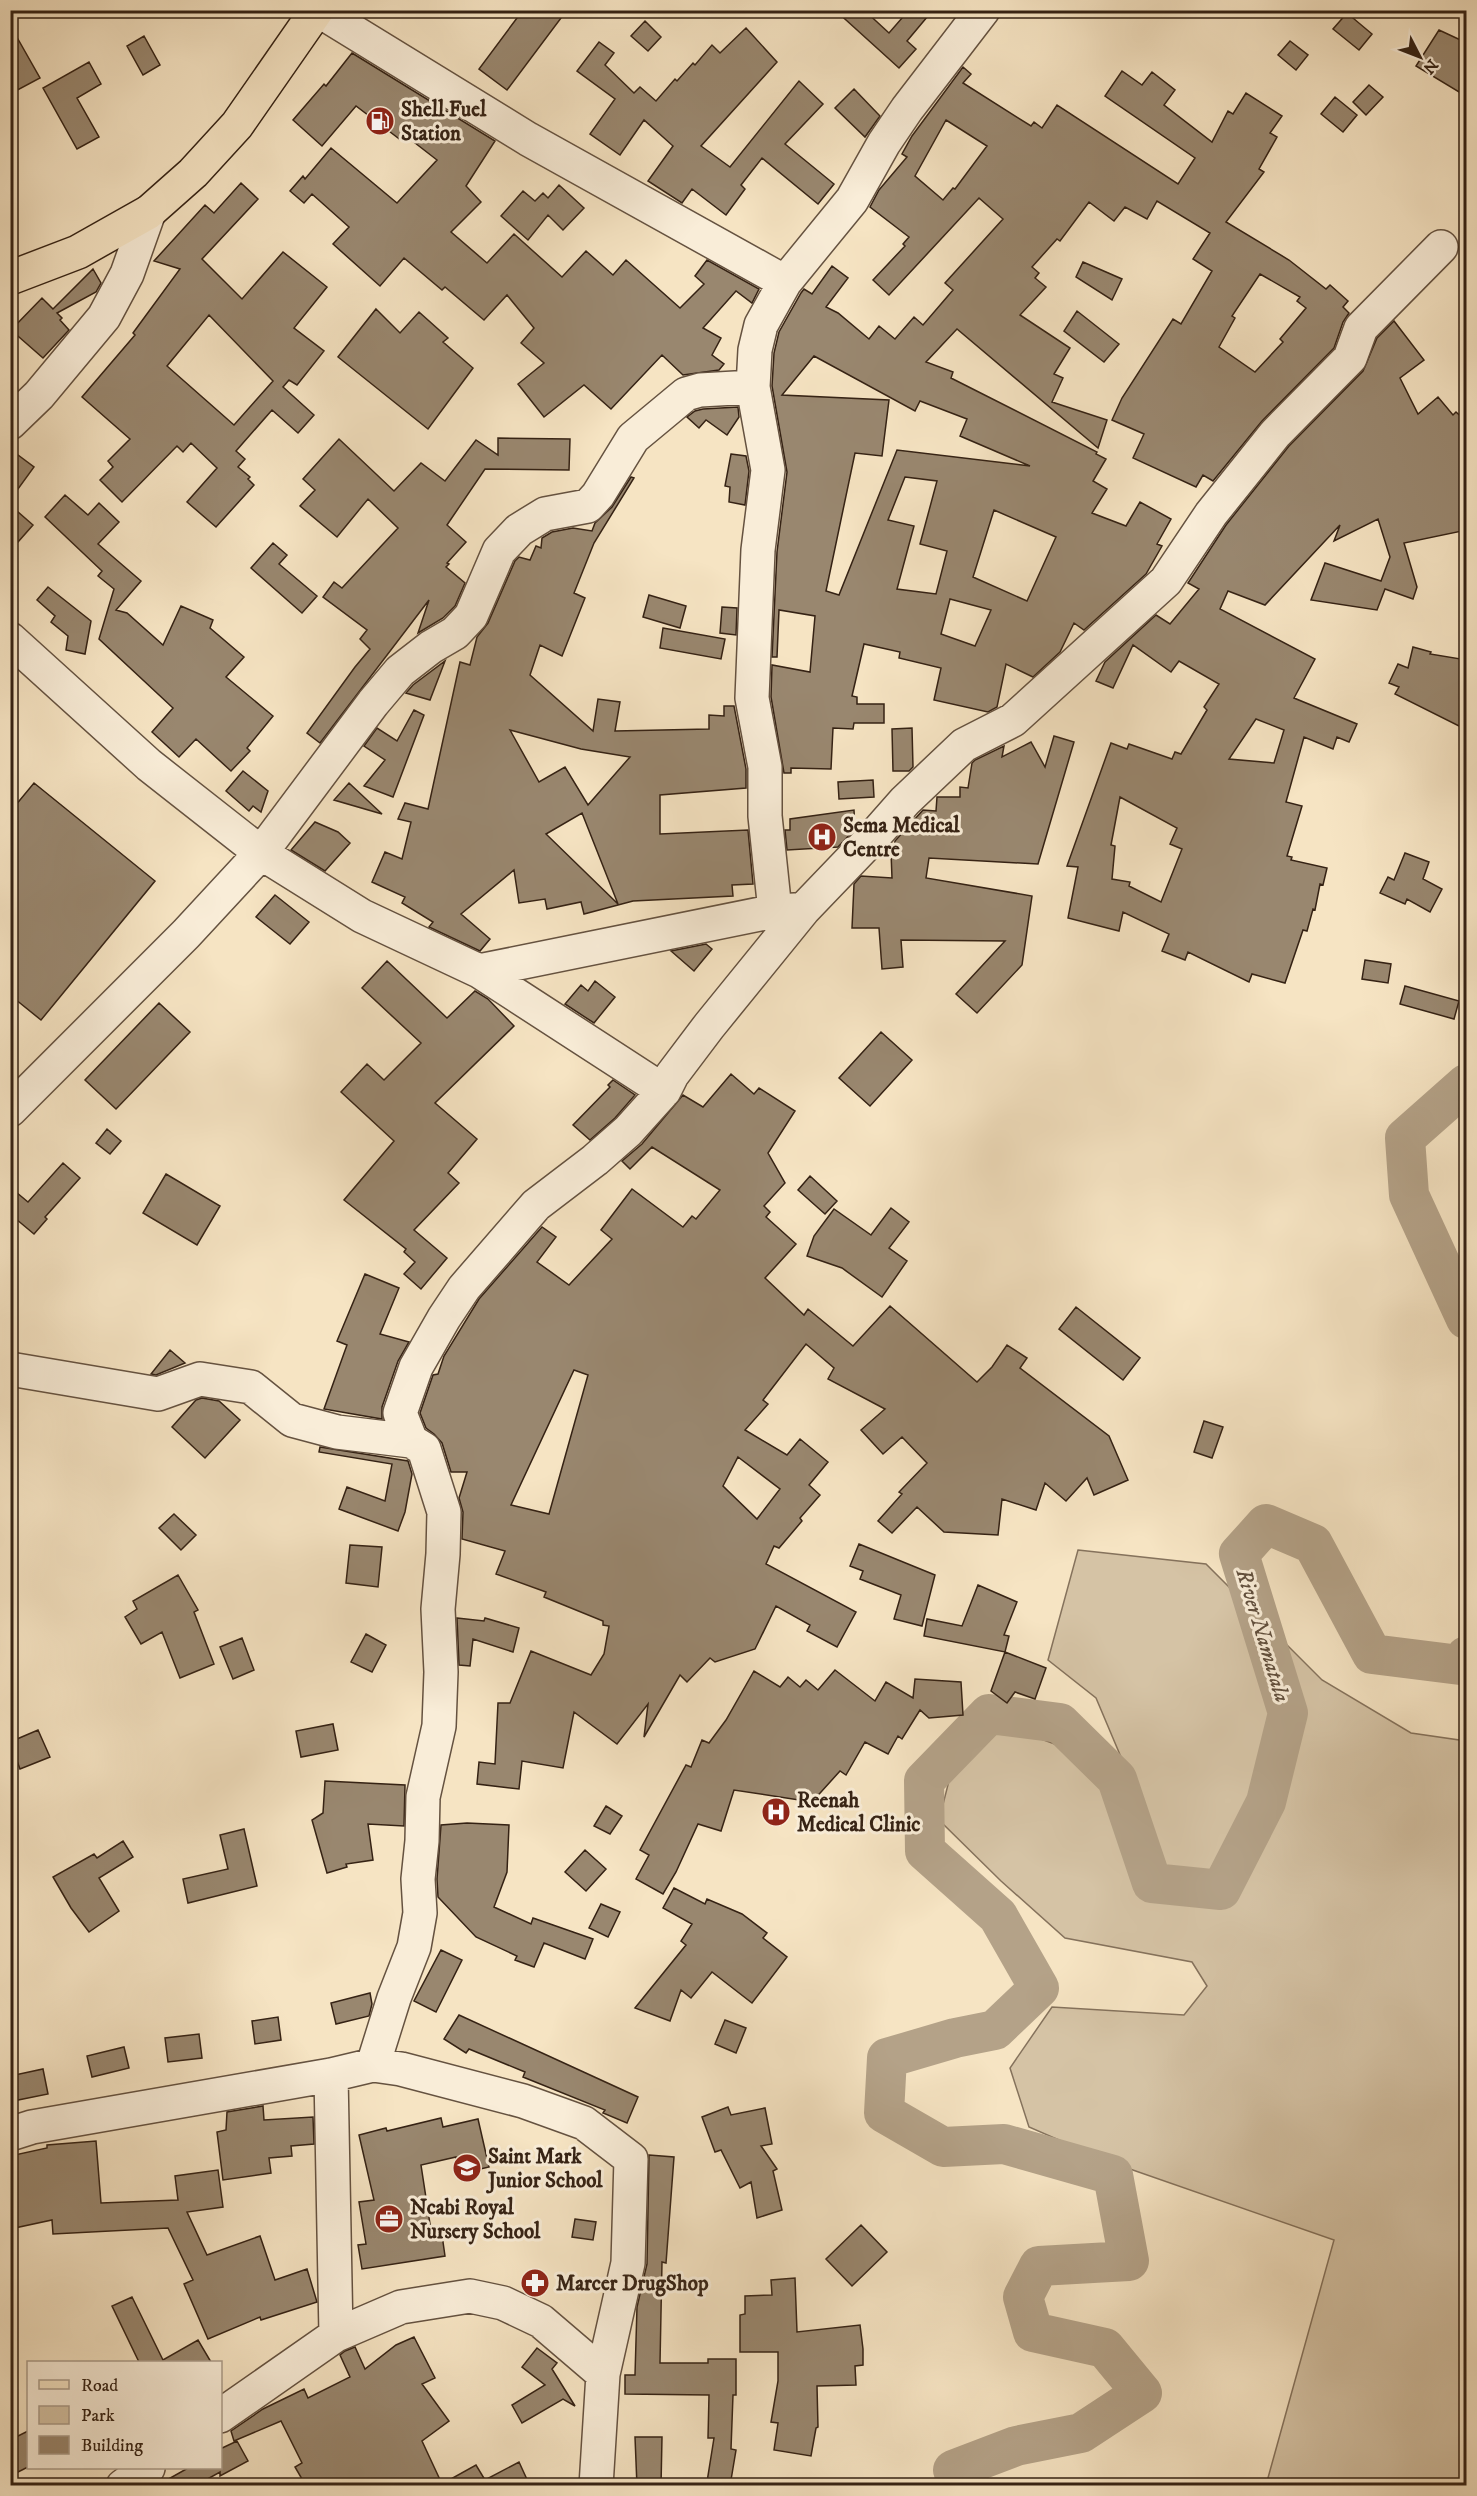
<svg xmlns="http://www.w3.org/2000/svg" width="1477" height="2496" font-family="'IM FELL DW Pica',serif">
  <rect width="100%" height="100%" fill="#f6e4c3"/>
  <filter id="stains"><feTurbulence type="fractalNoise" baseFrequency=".00333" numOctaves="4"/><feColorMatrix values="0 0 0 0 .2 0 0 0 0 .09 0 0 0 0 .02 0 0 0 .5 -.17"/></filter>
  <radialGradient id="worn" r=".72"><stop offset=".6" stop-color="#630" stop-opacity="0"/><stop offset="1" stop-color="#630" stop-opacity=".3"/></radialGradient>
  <path fill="#d5c3a5" stroke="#85725c" stroke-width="1.5" d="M1078,1550L1206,1564L1322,1680L1411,1733L1466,1741V2485H1266L1334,2240L1107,2161L1029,2127L1010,2068L1052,2007L1184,2015L1207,1986L1192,1962L1065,1938L1001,1881L939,1820L952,1769L986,1736L1017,1730L1068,1749L1104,1777L1135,1863L1159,1847L1096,1698L1048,1660Z"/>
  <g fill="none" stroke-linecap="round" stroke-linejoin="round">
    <path stroke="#b4a288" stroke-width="40" d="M1466,1084L1405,1138L1409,1195L1466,1319
      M960,2486L953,2470L1016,2446L1081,2433L1142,2393L1105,2348L1033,2332L1023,2297L1039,2266L1129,2261L1113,2175L1004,2144L943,2147L884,2113L887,2058L955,2038L995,2030L1039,1988L998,1916L925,1851L924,1781L989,1714L1060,1723L1117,1779L1152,1883L1221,1890L1266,1802L1288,1713L1239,1554L1266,1524L1313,1544L1372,1654L1460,1665L1466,1656"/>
  </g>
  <path fill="#99876f" stroke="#352214" stroke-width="1.5" fill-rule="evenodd" d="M523,10H567L507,90L479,69Z
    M835,10H864L889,33L909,10H933L907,41L916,49L899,68Z
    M1347,13L1372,34L1359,50L1333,29Z
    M645,21L661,37L648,51L631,36Z
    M10,25L40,78L10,94Z
    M746,28L777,62L701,146L730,167L799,81L823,104L785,144L834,184L818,204L762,158L741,185L745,189L726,215L692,189L682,203L648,181L673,146L644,120L620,155L590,134L615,99L577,71L599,42L614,53L605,65L634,93L640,87L656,101L675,79L677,81L693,63L695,65L712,45L720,53Z
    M1439,30L1467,43V76L1459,92L1416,66Z
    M144,36L160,65L143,75L127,46Z
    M1290,41L1308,55L1296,70L1278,55Z
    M352,53L495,141L466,186L481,202L451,232L487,263L514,234L562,277L586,251L613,275L626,260L680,308L704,284L695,276L707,260L759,289L752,303L736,291L703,328L721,338L712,355L724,364L719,370L683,375L662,355L611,409L584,385L544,417L518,384L544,363L521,343L534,328L507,295L484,320L445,287L442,290L404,258L380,286L333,244L349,227L312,194L304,203L290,191L303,176L305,179L331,148L397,203L437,160L406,136L402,141L356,106L322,146L293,120L324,84L326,86Z
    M89,62L101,84L77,98L99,137L77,149L43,88Z
    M963,67L971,74L963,83L1031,126L1034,122L1042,128L1057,105L1178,184L1195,158L1105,96L1122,71L1142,85L1152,72L1175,90L1164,105L1212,142L1228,111L1233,114L1246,93L1282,116L1270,133L1277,137L1259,169L1264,172L1226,222L1289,260L1326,289L1330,285L1348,301L1343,307L1349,313L1343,322L1334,348L1262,421L1213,481L1203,475L1196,487L1133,458L1144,434L1112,420L1122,398L1173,319L1181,324L1212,271L1193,259L1210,233L1157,201L1147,219L1125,207L1114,221L1089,202L1060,241L1057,239L1032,267L1039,273L1035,278L1046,287L1020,315L1070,348L1054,374L1063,378L1052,402L1107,420L1098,448L957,329L926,362L953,372L951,378L1097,452L1096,454L1106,459L1093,481L1107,489L1092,513L1126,526L1140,502L1171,519L1157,544L1162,546L1146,574L1084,630L1074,623L1060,652L1033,677L1006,664L997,707L988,712L934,700L941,668L899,658L900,652L864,644L852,696L857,697V704H884V723H854L853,729L833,728L831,769L791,768V773H784L771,697L772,665L810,672L815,616L779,610L777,657H772L777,552L787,472L772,386L774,353L779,332L801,293L804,289L812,294L832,266L848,278L826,307L838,313L869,339L879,326L895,339L914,317L923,325L953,290L945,283L1003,219L979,198L889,295L873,280L905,246L903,244L909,237L870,207L879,190L907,157L902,154L912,136ZM946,120L987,146L955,189L953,188L943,200L915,176ZM1260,274L1300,297L1297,301L1306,308L1280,339L1283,342L1255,372L1219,347L1235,318L1232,316ZM814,356L915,411L920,401L967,419L960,436L1030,466L897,450L839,595L826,591L855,453L882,456L889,400L782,395ZM905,477L937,481L920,544L947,551L936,594L897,589L914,526L888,520ZM994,510L1056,537L1027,601L973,577ZM950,599L991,610L975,646L941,634Z
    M1369,85L1383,97L1366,115L1353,102Z
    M854,89L880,116L865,137L835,108Z
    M1335,97L1357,115L1343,132L1321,114Z
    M241,183L258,199L202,259L242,299L283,252L327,287L294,328L324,351L297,385L289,380L283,387L314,415L298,433L272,410L236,451L245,459L238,467L250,477L248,479L254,485L216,527L187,502L217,468L191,443L183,452L177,446L122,502L100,480L113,467L108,461L130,439L82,397L135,335L133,333L180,269L154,261L205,205L214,213ZM209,315L273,381L234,425L167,366Z
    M559,185L584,208L563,230L548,215L528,240L501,216L523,191L535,201L543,193L548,198Z
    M1083,262L1122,279L1112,300L1076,277Z
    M93,269L101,283L96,292L57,313L62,318L60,320L69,330L43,358L11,330L42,298L53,309Z
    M376,309L400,333L419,312L448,338L443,342L473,368L428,429L338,357Z
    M1077,311L1119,344L1104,362L1064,331Z
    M1394,321L1424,360L1400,378L1418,414L1438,397L1453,415L1456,412L1467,422V530L1404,543L1417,587L1413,599L1385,589L1377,610L1311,600L1325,563L1381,581L1390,557L1378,519L1334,541L1340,525L1265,605L1228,591L1220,609L1315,659L1294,698L1357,724L1349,742L1337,737L1333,749L1304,737L1286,802L1302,806L1287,856L1292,857L1291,860L1327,868L1323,885L1320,884L1315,910L1313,909L1307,931L1303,930L1285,983L1252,974L1249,982L1188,952L1185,960L1162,951L1169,934L1123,912L1119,931L1068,918L1078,867L1067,866L1111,743L1127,749L1129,744L1172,759L1175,752L1181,754L1207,710L1204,707L1219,684L1179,661L1171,672L1133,645L1113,688L1096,681L1105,662L1156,615L1170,624L1199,589L1188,583L1226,525L1289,446L1363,371L1377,338ZM1256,719L1284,730L1274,763L1229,759ZM1120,797L1177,828L1170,844L1182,849L1161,902L1129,886L1130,882L1112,879L1115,846L1111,845Z
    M738,407L739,417L727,435L706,420L699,428L687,417L695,411L703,409Z
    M498,438L570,439L569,470L485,469L447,525L466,542L447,563L449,564L446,567L465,583L455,606L443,618L418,633L429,600L320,743L307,733L355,667L370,649L360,639L367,630L323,597L334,582L342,588L398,528L368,499L337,537L300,506L315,490L303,479L339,439L394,491L421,463L445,481L476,440L498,455Z
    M10,449L34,467L10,500Z
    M731,454L746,456L749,471L745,505L729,502L730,487L725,486Z
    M631,477L634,478L594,543L574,593L585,598L562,656L540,645L530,675L593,731L598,699L620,702L615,731L709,729V715L724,716V706H734L746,769V788L660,795V834L748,830L753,884L732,885L733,896L633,901L584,914L581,902L547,909L545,899L519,903L514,870L461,914L490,939L480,951L429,927L433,922L402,903L405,897L372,882L385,852L402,859L411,822L398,819L405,803L428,809L460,662L470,665L477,637L488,623L515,561L519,557L530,560L536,546L541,548L542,538L552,532L573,528L592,531L595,523L612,507ZM510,730L581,749L630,757L588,805L565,767L539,782ZM582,813L618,904L546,834Z
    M65,495L88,515L99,503L119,522L98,544L141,581L116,610L127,613L163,645L181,606L213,620L210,628L244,657L226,677L273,716L247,748L250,751L231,771L196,739L179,757L152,732L173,708L99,639L114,589L98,576L102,571L45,517Z
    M10,505L33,525L10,551Z
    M273,543L287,555L279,564L317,596L302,613L251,568Z
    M48,587L91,621L85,654L66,650L68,636L51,622L55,616L37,600Z
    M649,595L686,606L680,628L643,617Z
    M722,607L737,608L736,635L720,633Z
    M663,628L725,639L721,659L660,648Z
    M1413,647L1431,652L1430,654L1467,660L1462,699L1467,700V730L1395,694L1399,687L1389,683L1398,664L1408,668Z
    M445,661L430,700L406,693L413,685Z
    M414,710L424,715L393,797L364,786L385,760L364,746L377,728L397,741Z
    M912,728L913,767L909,771H893L892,729Z
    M1054,736L1074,742L1038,864L929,858L926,878L1032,896L1022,965L977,1013L956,994L1005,941L901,940L903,967L882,969L879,928H852L854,884L861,876L892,878L891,852H894L895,841L923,810L936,811L937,797H960V787L968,788L972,763L975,760L1004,746L1002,757L1031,742L1045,767Z
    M243,771L268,791L261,812L253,806L249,811L226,791Z
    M873,780L874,797L839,799L838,782Z
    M34,783L155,881L41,1020L10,995V812Z
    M349,783L382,814L334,800Z
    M854,810L855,829L838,847L787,850L785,830H790V819Z
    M315,822L338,832L350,843L325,871L291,850Z
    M1405,853L1429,862L1423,879L1442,889L1430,912L1407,899L1405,904L1380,893L1388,877L1394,880Z
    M275,895L309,922L290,944L256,917Z
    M706,944L712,949L694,971L671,951Z
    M1365,960L1391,964L1388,983L1362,979Z
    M387,961L447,1018L475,991L488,999L514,1026L435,1103L477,1139L448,1173L459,1183L414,1230L447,1258L421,1289L404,1274L415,1262L404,1252L406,1249L344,1200L394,1141L341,1092L367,1064L384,1080L421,1043L362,988Z
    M595,981L615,997L594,1023L565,1004L581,985L588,991Z
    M1405,986L1459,1001L1454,1019L1400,1004Z
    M159,1003L190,1032L116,1109L85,1080Z
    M881,1032L912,1060L870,1106L839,1078Z
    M731,1074L754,1094L759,1088L795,1111L768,1153L785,1183L764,1206L770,1212L766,1217L796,1244L765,1278L804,1315L808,1309L853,1346L890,1306L977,1382L992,1367L1007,1345L1027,1358L1020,1368L1109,1436L1128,1480L1094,1495L1087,1478L1066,1501L1045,1483L1036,1510L1002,1499L998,1535L944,1532L917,1507L892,1533L878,1521L902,1494L899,1492L927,1463L902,1437L883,1454L861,1430L885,1409L828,1379L834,1368L806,1344L763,1400L768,1404L745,1430L787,1455L800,1439L828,1462L809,1485L820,1495L800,1518L802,1521L779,1548L774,1546L766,1564L856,1612L837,1647L807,1631L810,1625L776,1606L755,1649L715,1662L710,1658L687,1682L680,1675L644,1737L648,1704L617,1744L574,1712L563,1768L522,1761L519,1789L477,1784L479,1762L495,1764L498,1703H510L531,1651L591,1675L604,1654L609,1626L603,1625V1621L544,1597L546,1592L496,1574L505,1551L462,1539L463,1512L459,1498L467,1472H451L442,1443L434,1434L426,1428L420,1413L433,1375L438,1374L444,1356L479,1299L542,1227L556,1237L537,1262L569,1285L612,1239L601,1230L632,1189L683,1227L692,1216L696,1219L720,1190L652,1147L630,1169L622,1161L642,1144L683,1095L703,1107ZM574,1370L588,1375L549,1514L511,1505ZM738,1457L780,1489L757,1519L723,1486Z
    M613,1080L635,1095L615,1118L590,1140L573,1125L610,1087L608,1085Z
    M107,1129L121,1141L110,1154L96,1143Z
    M63,1163L80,1178L45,1217L47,1219L34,1234L10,1214V1187L28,1202Z
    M166,1174L220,1206L197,1245L143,1213Z
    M810,1176L837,1201L825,1214L798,1190Z
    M891,1208L909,1222L889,1248L907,1261L882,1297L842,1268L807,1256L814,1236L834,1209L871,1235Z
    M365,1274L399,1288L380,1334L409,1342L398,1361L382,1407V1419L324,1409L347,1345L337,1341Z
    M1076,1307L1140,1358L1123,1380L1059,1329Z
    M170,1350L185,1363L156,1375L151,1374Z
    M202,1398L219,1401L240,1420L205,1458L172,1427L196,1400Z
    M1204,1421L1223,1427L1212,1458L1194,1452Z
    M320,1447L408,1461L412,1474L405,1512L398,1531L339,1509L347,1487L385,1501L392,1464L319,1452Z
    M174,1514L196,1535L181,1550L159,1528Z
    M859,1544L935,1575L922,1626L894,1619L901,1595L860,1579L863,1571L850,1566Z
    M350,1545L382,1547L378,1587L346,1583Z
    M178,1575L198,1610L194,1612L214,1664L180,1678L162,1632L141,1644L125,1617L137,1609L133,1601Z
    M978,1585L1017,1602L1004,1635L1009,1636L1005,1652L924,1636L927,1619L962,1626Z
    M457,1618L484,1621L485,1618L519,1628L513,1652L473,1639L470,1666L459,1665Z
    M366,1634L386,1645L372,1672L351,1662Z
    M242,1638L254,1670L233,1679L220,1647Z
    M1005,1652L1046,1668L1035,1699L1015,1692L1007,1703L991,1691Z
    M835,1670L875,1701L886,1682L913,1698L915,1679L961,1682L963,1715L929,1718L920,1710L902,1739L898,1736L888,1754L865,1742L846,1775L840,1771L812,1802L734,1790L721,1831L698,1824L676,1872L663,1894L636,1879L649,1855L640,1850L686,1765L691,1767L702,1740L709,1743L726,1720L754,1671L780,1687L788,1677L800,1687L806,1680L818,1690Z
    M333,1724L338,1750L301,1757L296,1731Z
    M38,1730L50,1757L20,1769L10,1742Z
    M325,1781L405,1785L404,1826L368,1824L373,1860L346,1864L347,1867L327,1873L312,1820L323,1813Z
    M606,1806L622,1816L610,1834L594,1826Z
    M467,1823L509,1825L507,1872L494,1907L531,1924L533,1918L593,1939L585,1959L544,1943L534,1967L515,1960L517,1956L476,1937L438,1897L437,1879L441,1825Z
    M244,1829L257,1886L188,1903L183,1879L228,1869L220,1835Z
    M123,1841L133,1857L99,1878L119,1911L89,1932L71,1908L53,1877L94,1854L97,1858Z
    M585,1850L606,1869L586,1891L565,1872Z
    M674,1888L705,1904L707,1899L742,1914L767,1933L763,1938L787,1957L752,2003L712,1972L691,1998L681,1990L670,2021L635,2008L686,1945L681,1941L692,1924L663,1908Z
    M601,1904L620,1912L608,1937L589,1928Z
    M441,1950L462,1960L436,2012L414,2001Z
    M370,1993L372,2004L369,2016L336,2024L331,2003Z
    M459,2015L638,2097L627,2123L603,2113L605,2110L523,2077L525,2072L469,2049L466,2053L444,2039Z
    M278,2017L281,2040L255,2044L252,2021Z
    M725,2020L746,2028L736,2053L715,2044Z
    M199,2034L202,2058L168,2062L165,2038Z
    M124,2047L129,2068L92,2077L87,2056Z
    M43,2069L48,2094L13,2101L10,2076Z
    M263,2106L264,2120L313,2117L314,2144L291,2146L292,2156L269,2158L271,2173L223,2180L217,2132L226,2130L227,2112Z
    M728,2107L731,2115L765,2108L772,2144L761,2146L777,2169L773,2171L782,2210L757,2218L751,2182L740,2188L721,2150L715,2152L702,2117Z
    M441,2118L443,2127L478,2119L489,2167L459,2174L456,2157L421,2165L432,2237L442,2235L445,2256L362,2269L358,2245L366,2244L359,2202L374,2200L359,2135L386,2128L387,2131Z
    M96,2141L101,2203L178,2200L175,2176L218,2170L223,2207L187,2212L207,2255L260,2236L275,2280L307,2269L317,2302L261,2320L260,2317L208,2339L184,2284L193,2280L168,2228L53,2234L52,2220L10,2229V2156L47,2148V2145Z
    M649,2155L674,2157L666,2263L662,2262L660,2363H708V2359H736V2395H733L731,2449L736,2450L730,2486L707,2482L714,2438H708L709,2395L625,2394V2375H635L637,2307L647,2264Z
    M575,2219L596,2222L593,2240L572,2237Z
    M861,2225L887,2252L852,2286L826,2259Z
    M795,2278L797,2332L860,2325L863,2349V2365L855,2366L856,2385L817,2386L818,2427L816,2428L811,2456L774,2450L778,2423L771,2422L778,2381V2352H740V2315L745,2314V2296L772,2295L771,2280Z
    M132,2297L163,2360L198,2340L211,2362H139L112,2306Z
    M414,2337L435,2378L422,2384L449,2421L422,2441L442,2484L476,2465L485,2480L519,2462L530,2486H306L295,2467L302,2463L281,2421L234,2441L231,2431L263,2409L304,2389L308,2398L350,2377L340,2355L345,2351L355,2347L365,2369L396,2345Z
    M537,2348L557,2363L552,2369L575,2406L563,2399L522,2423L512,2405L545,2385L522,2367Z
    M28,2431V2467L10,2476V2440Z
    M635,2437H662L661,2486H637Z
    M237,2441L248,2461L220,2476V2472L195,2486H156L188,2468H220V2449Z"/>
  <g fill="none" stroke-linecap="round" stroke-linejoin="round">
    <g stroke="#655240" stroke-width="36">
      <path id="minor" d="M318,10L528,139L785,282
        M10,423L39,395L104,317L127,274L149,212
        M10,639L149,765L261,853L362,916L479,971L664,1091
        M775,911L765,816V767L752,698L758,550L768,470L753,387L755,350L761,325L785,282L852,200L884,143L907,109L983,10
        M479,971L775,911L795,910
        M10,1110L186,934L261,853L373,703L400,671L431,647L455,633L471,616L499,551L519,530L545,514L588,506L598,495L633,438L686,394L700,390L753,387
        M10,1369L158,1394L200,1379L251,1387L292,1420L337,1432L411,1441
        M373,2065L394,1998L414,1947L420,1913L418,1879L422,1841L423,1797L439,1726L441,1672L438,1609L443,1554L444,1512L424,1449L411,1441L400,1413L416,1367L444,1318L464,1288L536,1205L595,1160L628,1131L664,1091L672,1075L709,1026L804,909L875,835L905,801L964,745L1013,720L1166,581L1211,514L1275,434L1350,358L1361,328L1441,247
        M331,2075L336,2335
        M10,2134L32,2127L331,2075L373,2065L401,2069L523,2101L584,2123L631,2159L628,2263L603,2374
        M220,2416L336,2335L401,2307L470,2296L503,2303L541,2321L603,2374L596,2486
        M123,2486L148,2468"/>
    </g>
    <g stroke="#352214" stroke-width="36">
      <path id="major" d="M10,278L78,252L149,212L193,173L237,125L317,10"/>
    </g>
    <use href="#minor" stroke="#f9edd8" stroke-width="33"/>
    <use href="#major" stroke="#f6e4c3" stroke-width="33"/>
  </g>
  <defs>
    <g id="fuel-disc" transform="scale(1.5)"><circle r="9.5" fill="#8f2418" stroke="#f9edd8"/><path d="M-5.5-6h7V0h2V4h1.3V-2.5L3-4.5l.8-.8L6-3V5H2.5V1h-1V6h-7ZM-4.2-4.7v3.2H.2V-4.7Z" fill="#fff"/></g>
    <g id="hospital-disc" transform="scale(1.5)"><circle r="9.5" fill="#8f2418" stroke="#f9edd8"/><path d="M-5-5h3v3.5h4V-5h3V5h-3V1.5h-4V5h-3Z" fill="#fff"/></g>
    <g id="school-disc" transform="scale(1.5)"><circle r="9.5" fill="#8f2418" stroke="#f9edd8"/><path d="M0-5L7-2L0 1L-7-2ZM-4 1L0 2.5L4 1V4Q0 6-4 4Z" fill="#fff"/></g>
    <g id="office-disc" transform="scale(1.5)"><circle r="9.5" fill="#8f2418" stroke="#f9edd8"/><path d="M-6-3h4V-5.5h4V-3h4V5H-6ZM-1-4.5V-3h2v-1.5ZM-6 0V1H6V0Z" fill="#fff"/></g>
    <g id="pharmacy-disc" transform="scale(1.5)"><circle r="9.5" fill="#8f2418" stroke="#f9edd8"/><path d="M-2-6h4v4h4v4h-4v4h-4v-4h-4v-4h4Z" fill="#fff"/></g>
  </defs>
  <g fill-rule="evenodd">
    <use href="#fuel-disc" x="380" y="121"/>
    <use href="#hospital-disc" x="822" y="837"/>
    <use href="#hospital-disc" x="776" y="1812"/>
    <use href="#school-disc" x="467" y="2168"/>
    <use href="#office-disc" x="389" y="2219"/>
    <use href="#pharmacy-disc" x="535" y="2283"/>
  </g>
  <g text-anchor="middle" stroke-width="6" stroke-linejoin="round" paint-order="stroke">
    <g font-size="21" font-weight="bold" fill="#352214" stroke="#f9edd8" text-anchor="start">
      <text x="401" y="116">Shell Fuel<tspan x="401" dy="24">Station</tspan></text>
      <text x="843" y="832">Sema Medical<tspan x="843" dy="24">Centre</tspan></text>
      <text x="797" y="1807">Reenah<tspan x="797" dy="24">Medical Clinic</tspan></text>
      <text x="488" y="2163">Saint Mark<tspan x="488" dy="24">Junior School</tspan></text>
      <text x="410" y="2214">Ncabi Royal<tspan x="410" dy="24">Nursery School</tspan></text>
      <text x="556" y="2290">Marcer DrugShop</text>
    </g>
    <g font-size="22" font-style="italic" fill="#614f3d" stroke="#f9edd8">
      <text transform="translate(1264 1635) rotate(73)" y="8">River Namatala</text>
    </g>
  </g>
  <rect width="1477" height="2496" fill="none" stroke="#f6e4c3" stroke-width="36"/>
  <rect x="12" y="12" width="1453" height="2472" fill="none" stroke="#352214" stroke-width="3"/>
  <rect x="18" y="18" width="1441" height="2460" fill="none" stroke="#352214" stroke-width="1.5"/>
  <rect x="27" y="2361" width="195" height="108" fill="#f9edd8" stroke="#ab9c8a" stroke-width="1.5"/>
  <rect x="39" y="2380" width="30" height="9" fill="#f6e4c3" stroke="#ab9c8a" stroke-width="1.5"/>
  <text x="81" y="2391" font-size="18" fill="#352214">Road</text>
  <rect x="39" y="2406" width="30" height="18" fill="#d5c3a5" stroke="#ab9c8a" stroke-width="1.5"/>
  <text x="81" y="2421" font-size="18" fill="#352214">Park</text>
  <rect x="39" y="2436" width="30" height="18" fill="#99876f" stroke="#ab9c8a" stroke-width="1.5"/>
  <text x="81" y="2451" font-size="18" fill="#352214">Building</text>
  <g transform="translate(1420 57) rotate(132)" stroke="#f9edd8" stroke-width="4.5" paint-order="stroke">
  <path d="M0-4.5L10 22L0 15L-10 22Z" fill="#352214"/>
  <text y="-9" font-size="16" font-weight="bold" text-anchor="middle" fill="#352214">N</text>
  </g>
  <rect width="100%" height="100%" filter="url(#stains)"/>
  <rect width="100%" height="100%" fill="url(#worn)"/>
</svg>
